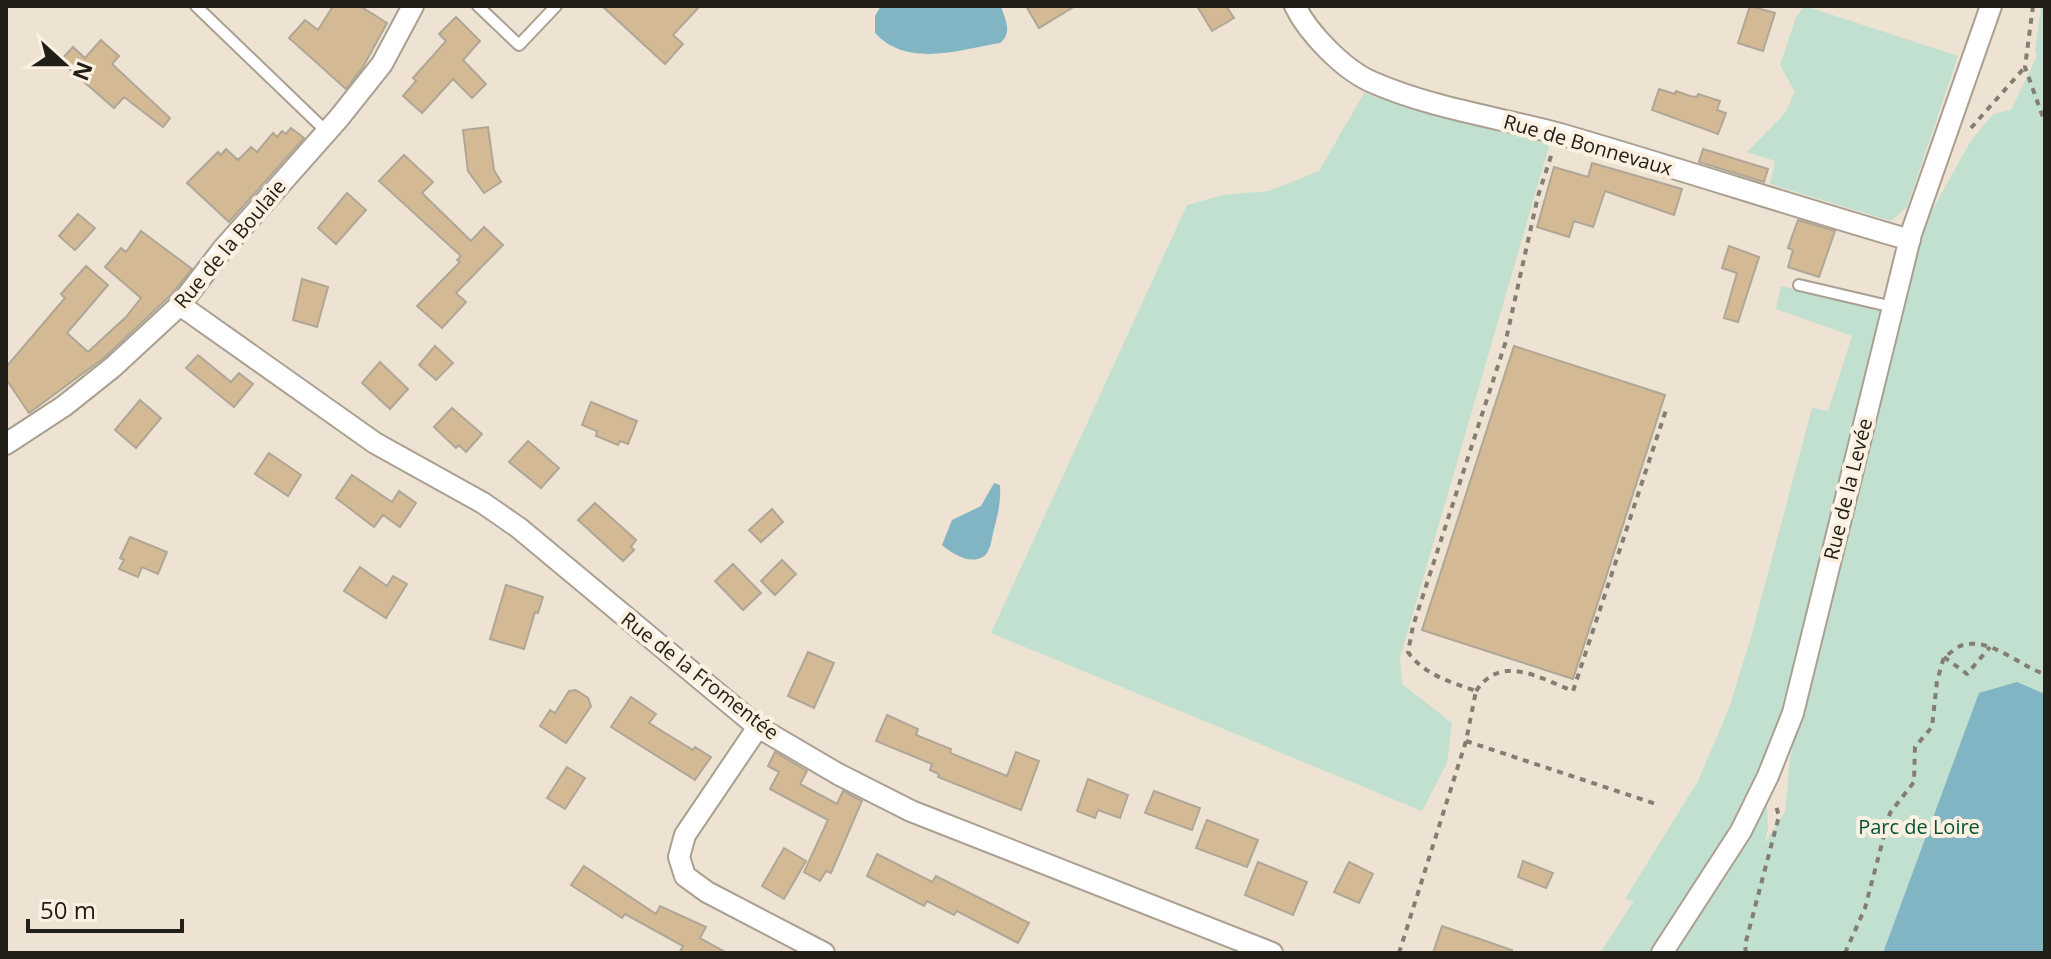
<svg xmlns="http://www.w3.org/2000/svg" width="2051" height="959" font-family="'Open Sans',sans-serif">
  <rect width="100%" height="100%" fill="#eee3d3"/>
  <path fill="#c1e0cf" d="M1805,6L1958,56L1907,207L1891,221L1770,184L1775,161L1747,152L1785,113L1795,92L1780,65L1796,17Z
    M2041,6H2045V953H1675L1767,807L1768,829L1764,844L1785,812L1790,757L1922,229L1970,142L1993,114L2011,110L2037,56L2035,50Z
    M1364,93L1432,114L1550,143L1400,658L1402,684L1452,723L1447,763L1422,811L991,633L1187,205L1223,195L1269,191L1319,171Z
    M1781,286L1883,311L1784,718L1736,827L1652,953H1600L1634,901L1625,899L1698,781L1729,708L1751,637L1812,408L1828,411L1852,336L1776,309Z"/>
  <path fill="#82b5c3" d="M881,6H1001C1005,20 1013,32 1000,43C959,50 907,68 875,33V16Z
    M994,483L1000,485C1001,501 998,514 994,529C992,537 991,547 987,553C975,568 952,554 942,545L952,520L981,506Z
    M2017,682L2045,694V953H1883L1979,693Z"/>
  <path fill="#d3ba95" stroke="#b0a696" stroke-width="2" d="M333,6H360L387,23L363,67L346,89L289,38L305,20L318,30Z
    M602,6H700L673,35L683,44L665,64Z
    M1026,6H1075L1039,28Z
    M1197,6H1226L1234,18L1212,31Z
    M1750,6L1775,13L1763,51L1738,43Z
    M456,17L480,41L463,60L486,84L472,98L453,79L422,113L403,96L416,81L413,78L446,41L439,34Z
    M101,40L119,56L112,64L170,118L163,127L124,97L114,108L60,61L73,47L85,58Z
    M1659,89L1675,94L1676,91L1690,96L1697,97L1698,94L1720,101L1717,110L1726,113L1718,134L1652,110Z
    M488,127L494,170L501,182L484,193L468,171L463,130Z
    M291,128L304,138L229,222L187,183L218,152L221,155L226,149L238,160L251,147L257,152L273,133L277,137L282,131L286,134Z
    M1703,149L1768,169L1764,182L1699,162Z
    M404,155L433,182L422,193L471,241L484,227L503,245L456,293L466,302L442,328L417,306L460,262L457,260L461,256L379,181Z
    M1592,163L1682,189L1674,215L1605,191L1593,227L1574,221L1569,237L1537,227L1554,167L1588,177Z
    M347,193L366,210L336,244L318,228Z
    M78,214L95,228L75,250L59,236Z
    M1798,220L1835,231L1819,277L1788,267L1793,250L1788,248Z
    M141,231L192,269L171,295L105,357L29,413L6,379V367L65,298L61,294L86,266L108,285L67,333L88,352L126,317L141,298L105,267L121,248L126,252Z
    M1729,246L1759,257L1738,322L1724,318L1737,273L1722,268Z
    M302,279L328,287L317,327L293,320Z
    M435,346L453,363L436,380L419,365Z
    M1514,346L1665,395L1573,679L1422,630Z
    M198,355L231,382L239,373L253,384L234,407L186,368Z
    M380,362L408,389L390,409L362,383Z
    M140,400L161,418L136,448L115,430Z
    M591,402L637,421L628,444L620,441L618,445L596,436L597,431L582,425Z
    M452,408L482,434L466,452L459,445L456,448L434,427Z
    M528,441L559,468L541,488L509,462Z
    M269,453L301,475L288,496L255,474Z
    M352,475L392,502L399,491L416,503L400,527L383,515L374,527L336,498Z
    M595,503L636,540L631,547L634,550L623,561L578,520Z
    M772,509L783,522L761,542L749,530Z
    M130,537L167,552L158,574L142,567L138,577L119,569L124,560L120,558Z
    M782,560L796,574L775,595L761,581Z
    M733,564L761,593L743,610L715,581Z
    M360,567L387,586L393,576L407,584L386,618L344,591Z
    M506,585L543,597L538,613L535,612L524,649L490,639Z
    M808,652L834,663L814,708L788,696Z
    M576,690L588,698L591,706L566,743L540,726L550,710L555,713L569,691Z
    M631,697L656,714L649,723L693,750L695,747L711,757L695,780L611,727Z
    M887,715L918,729L916,735L951,749L950,753L1007,776L1016,752L1039,761L1021,810L938,777L939,774L930,770L932,764L876,741Z
    M775,752L807,771L800,784L837,804L843,791L862,801L831,873L826,871L820,881L804,872L828,820L770,789L779,772L768,766Z
    M567,767L585,778L565,809L547,798Z
    M1088,779L1128,795L1120,818L1098,810L1095,818L1077,811Z
    M1154,791L1200,808L1192,830L1145,813Z
    M1207,820L1258,840L1247,867L1196,848Z
    M784,848L806,861L784,899L762,886Z
    M877,854L932,882L936,876L1029,923L1018,943L957,911L954,915L927,901L924,906L867,876Z
    M1523,861L1553,873L1546,888L1518,877Z
    M1258,862L1307,882L1293,915L1245,895Z
    M1349,862L1373,874L1359,903L1334,892Z
    M584,866L656,914L660,906L706,927L700,938L727,953H679L683,946L625,914L622,918L571,885Z
    M1442,926L1512,950L1511,953H1433Z"/>
  <g fill="none" stroke-linecap="round" stroke-linejoin="round">
    <g stroke="#aa9f90" stroke-width="14">
      <path id="lane" d="M196,6L327,132
        M478,6L519,45L556,6
        M1799,285L1893,307"/>
    </g>
    <g stroke="#aa9f90" stroke-width="24">
      <path id="street" d="M1295,6C1308,33 1344,70 1372,82C1431,108 1497,117 1560,134C1677,168 1793,206 1910,240
        M180,305L375,443L483,503L519,528L758,727L838,774L911,811L1272,953
        M6,444L64,406L113,367L180,305L223,249L339,118L382,64L413,6
        M758,727L685,835L679,857L685,876L707,892L824,953
        M1662,953L1741,831L1768,776L1793,713L1911,234L1991,6"/>
    </g>
    <path stroke="#847d72" stroke-width="4" stroke-dasharray="6 6" stroke-linecap="butt" d="M2033,6L2025,67L2045,123
      M1971,128L2025,67
      M1944,657L1967,674L1990,647
      M1476,691C1502,653 1539,678 1573,691L1667,407
      M1466,741L1656,804
      M1399,953L1466,741L1476,691C1451,682 1424,675 1408,652L1413,626L1505,344L1538,196L1552,153
      M1746,953L1745,945L1779,816L1776,806
      M1845,953L1865,908L1890,813L1914,782L1915,747L1932,727L1937,681L1944,657C1949,654 1955,649 1960,646C1989,635 2020,667 2045,674"/>
    <use href="#lane" stroke="#fff" stroke-width="10"/>
    <use href="#street" stroke="#fff" stroke-width="20"/>
  </g>
  <g text-anchor="middle" stroke-width="8" stroke-linejoin="round" paint-order="stroke">
    <g font-size="20" fill="#221e18" stroke="#fcf0e0">
      <text transform="translate(1588 145) rotate(16)" y="7">Rue de Bonnevaux</text>
      <text transform="translate(230 244) rotate(-50)" y="7">Rue de la Boulaie</text>
      <text transform="translate(1848 489) rotate(-76)" y="7">Rue de la Levée</text>
      <text transform="translate(700 676) rotate(38)" y="7">Rue de la Fromentée</text>
    </g>
    <g font-size="20" fill="#015437" stroke="#fcf0e0">
      <text x="1919" y="834">Parc de Loire</text>
    </g>
  </g>
  <rect width="2051" height="959" fill="none" stroke="#221e18" stroke-width="16"/>
  <g transform="translate(64 64) rotate(111)" stroke="#fcf0e0" stroke-width="6" paint-order="stroke">
  <path d="M0-6L14 30L0 20L-14 30Z" fill="#221e18"/>
  <text y="-12" font-size="22" font-weight="bold" text-anchor="middle" fill="#221e18">N</text>
  </g>
  <path d="M28 919v12h154v-12" fill="none" stroke="#221e18" stroke-width="4"/>
  <text x="40" y="919" font-size="24" fill="#221e18" stroke="#fcf0e0" stroke-width="6" paint-order="stroke">50 m</text>
</svg>
